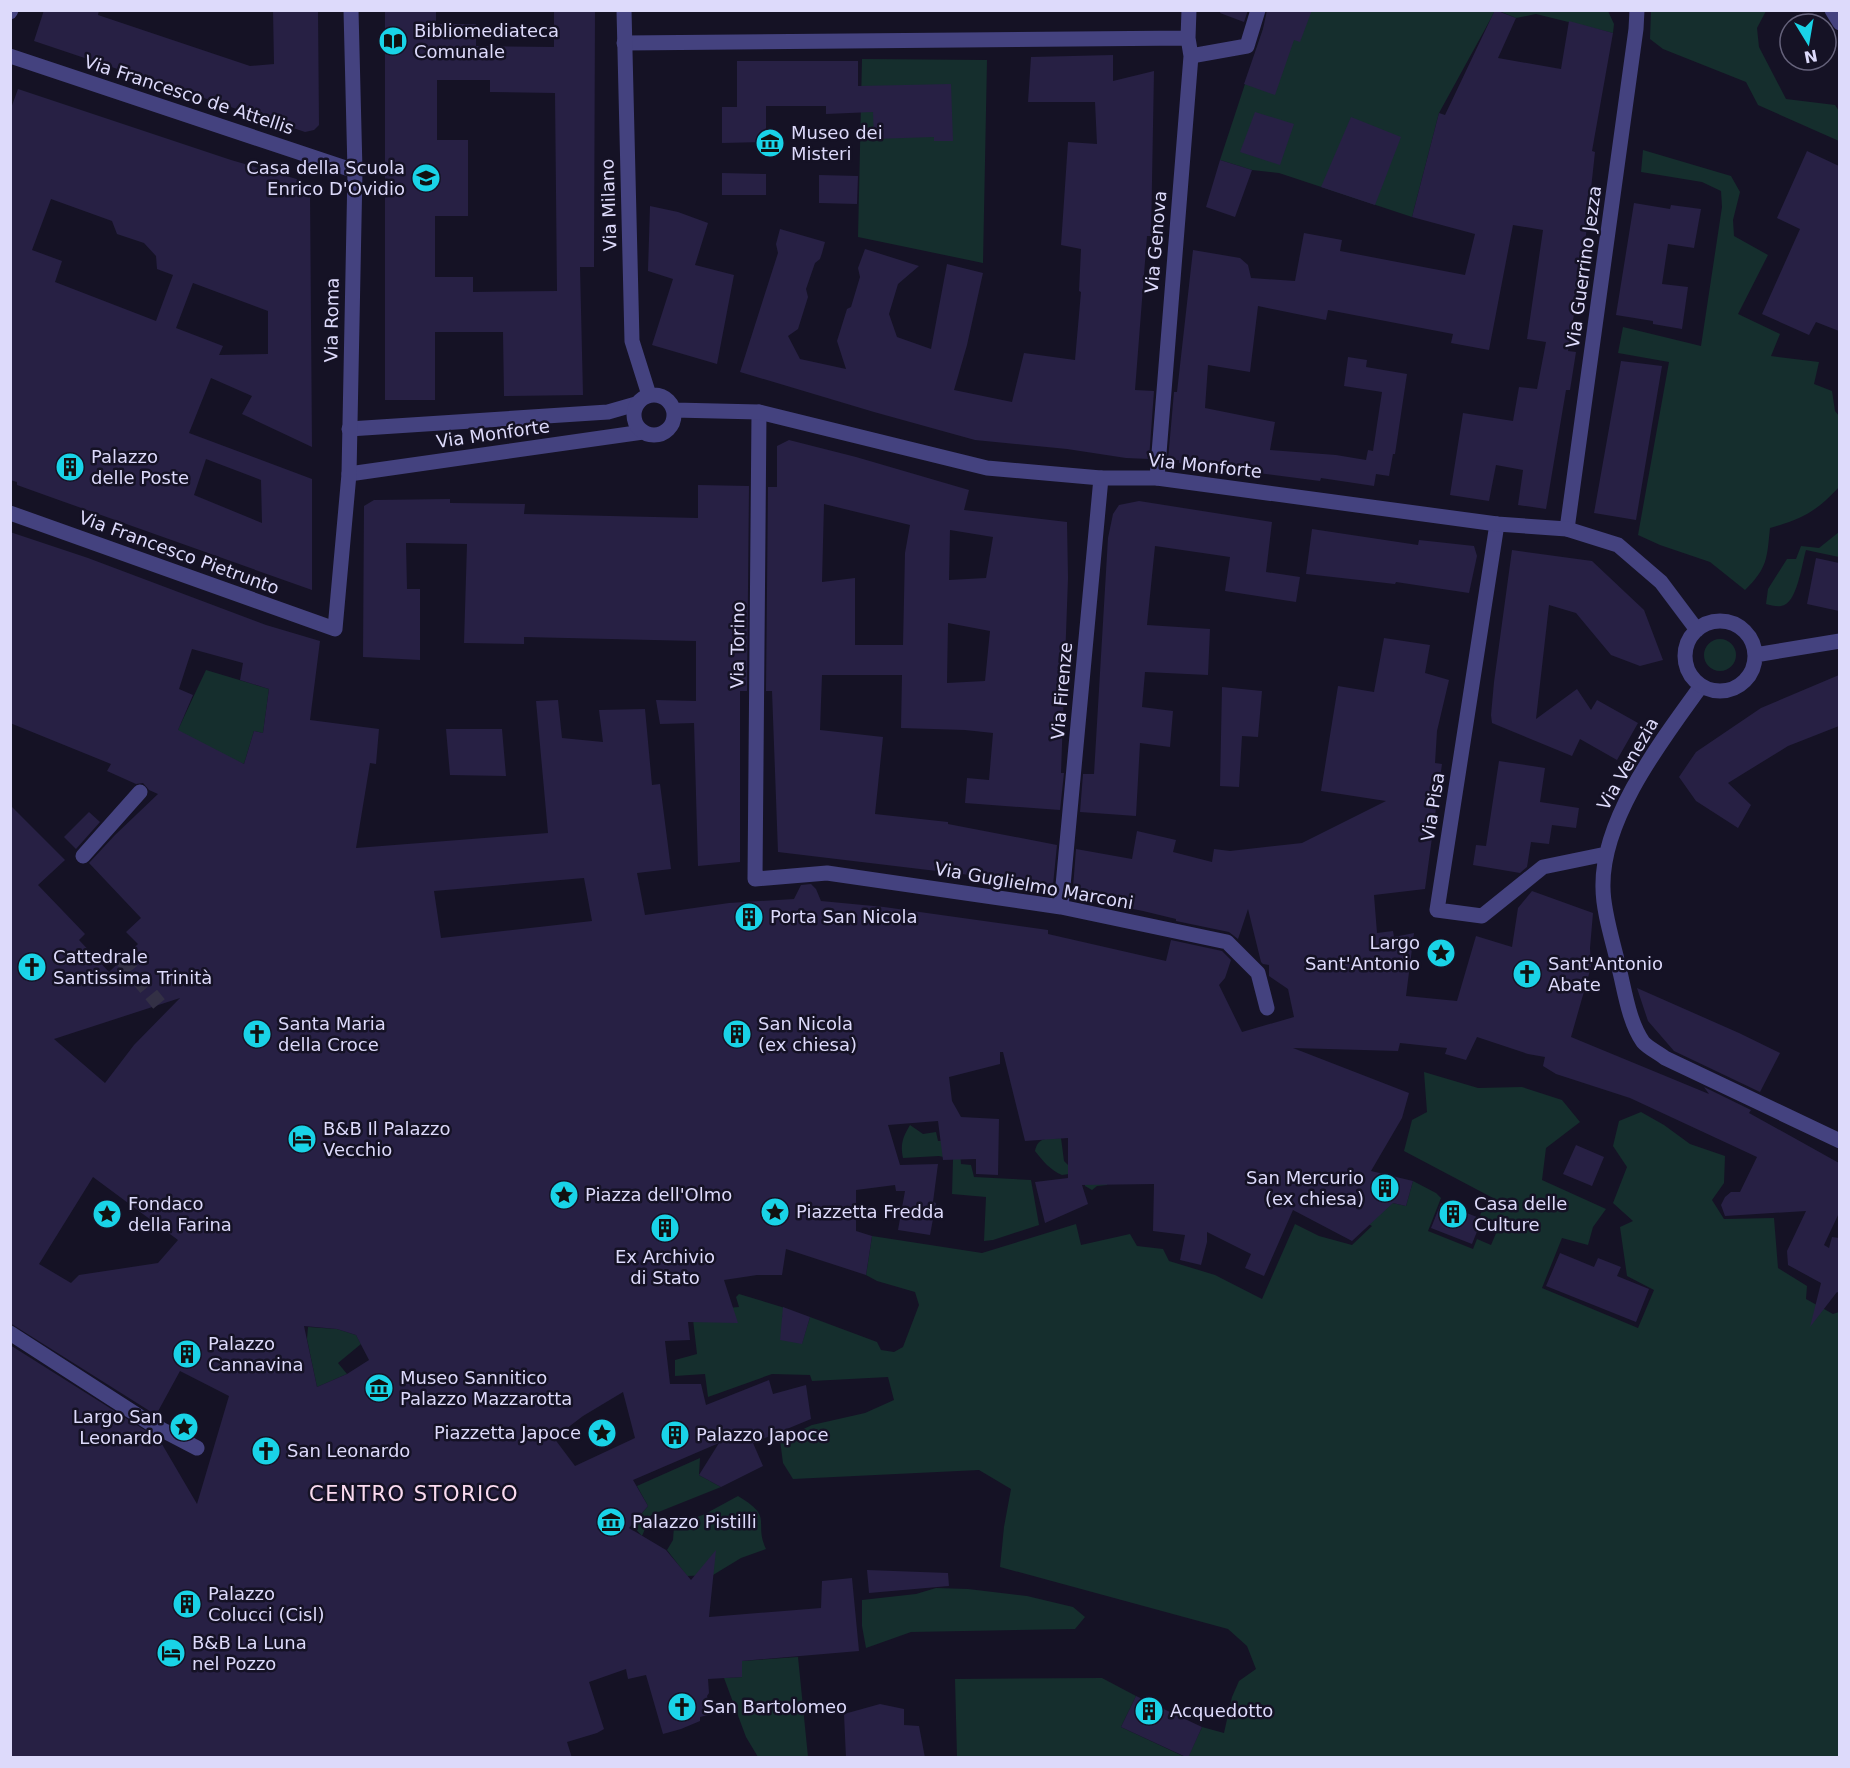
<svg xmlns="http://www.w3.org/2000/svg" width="1850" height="1768" font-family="'DejaVu Sans',sans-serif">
  <rect width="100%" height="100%" fill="#151225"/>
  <path fill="#152e2d" d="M1269,11H1495L1439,113L1412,217L1279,173L1252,170L1220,160Z
    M1499,11H1608L1614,24L1613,33L1536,14L1516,18Z
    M1651,11H1766L1757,28L1759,47L1786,99L1835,105L1839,111V141L1758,105L1746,82L1663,49L1650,39Z
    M862,59L987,60L983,263L858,237Z
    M1643,150L1731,176L1740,192L1733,220L1734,236L1768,255L1738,314L1780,334L1771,356L1819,362L1814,384L1832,391L1835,411L1839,416V487C1816,512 1802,519 1770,528C1767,557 1768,568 1745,590L1710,562L1660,545L1638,535L1669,362L1618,353L1623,327L1701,346L1722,207L1721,191L1702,182L1641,172Z
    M1839,532V557L1806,550C1802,563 1797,605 1781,606C1777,607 1770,605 1766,604L1768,589L1787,559H1796L1801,546L1819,548Z
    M1704 655a16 16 0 1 1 32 0a16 16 0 1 1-32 0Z
    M206,670L269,689L263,733L254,731L244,764L176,734Z
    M1424,1072L1478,1088L1522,1087L1562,1100L1580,1122L1546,1148L1542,1180L1606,1209L1593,1227L1588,1245L1562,1238L1542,1288L1638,1328L1654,1290L1627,1276L1620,1227L1633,1221L1613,1203L1627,1167L1613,1146L1619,1121L1641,1112L1664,1125L1690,1144L1725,1156L1724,1183L1712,1200L1724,1219L1774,1218L1778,1268L1807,1286L1806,1299L1833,1314L1839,1312V1757H1188L1202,1727L1224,1733L1232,1697L1239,1681L1256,1669L1247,1646L1228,1629L1000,1567L1004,1527L1011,1489L979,1470L793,1479L783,1463L780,1440L812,1425L865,1413L894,1400L888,1377L812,1381L810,1375L772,1374L708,1397L705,1374L675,1376V1360L697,1354L692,1311L739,1307L736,1297L739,1294L785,1308L782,1318L802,1343L810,1317L877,1342L881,1350L894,1352L903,1347L919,1305L915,1292L877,1281L866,1275L872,1236L982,1253L1076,1224L1081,1245L1130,1234L1137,1246L1163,1249L1169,1261L1215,1275L1262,1299L1295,1224L1319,1236L1352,1245L1372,1226L1352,1214L1358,1195L1406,1206L1413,1181L1436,1193L1441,1198L1428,1231L1473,1249L1477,1239L1491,1245L1500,1224L1480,1216L1482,1209L1493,1198L1404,1151L1412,1120L1427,1112Z
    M910,1125L923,1134L936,1132L938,1141H959L961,1164L971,1165L974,1177L1031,1180L1039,1225L993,1240L984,1241L986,1197L952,1194L953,1159L939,1156L903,1158C900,1144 903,1137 910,1125Z
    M1061,1138L1064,1161L1068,1165L1094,1161L1108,1169L1107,1185L1097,1186L1092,1190L1085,1186V1177L1069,1174L1062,1175C1050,1170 1043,1161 1035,1151C1038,1136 1049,1139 1061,1138Z
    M308,1327L337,1329L356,1335L361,1344L338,1363L347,1374L317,1387L307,1339Z
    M700,1458L699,1475L721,1487L651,1515L642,1536L632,1525L648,1506L637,1486Z
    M738,1496C775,1518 753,1521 766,1549L741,1558L713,1575L687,1576L667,1550L673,1540L674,1526L705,1514Z
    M936,1588L968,1589L1027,1596L1073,1607L1085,1617L1075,1629L911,1632L866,1648L862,1626V1600L916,1594Z
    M798,1657L808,1757H758L746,1737L724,1678L742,1677V1661Z
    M1102,1678L1136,1696L1121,1727L1185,1757H957L955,1679Z"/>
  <path fill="#272044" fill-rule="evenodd" d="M44,10H99L98,15L250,66L274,64L273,10H318L319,125L314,130L305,132L34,41Z
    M385,10H436V24H476V46L554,47V10H595L594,267H580L583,395L504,396L503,332H435V400H385ZM437,80H490V92L555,93L557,291L473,292V277H435V216H468V140H437Z
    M1221,10H1248L1244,22L1220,13Z
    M1267,10H1312L1300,42L1294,40L1275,95L1244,84L1263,29Z
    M1495,10L1516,18L1498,58L1561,69L1569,21L1613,33L1592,151L1595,152L1584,253L1568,351L1576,352L1570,390H1566L1546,509L1518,505L1523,470L1496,465L1489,501L1450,495L1463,413L1513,421L1519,387L1537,389L1546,342L1527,339L1543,230L1513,225L1489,350L1451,343L1453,334L1328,310L1326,320L1258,306L1250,372L1208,365L1205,408L1275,422L1270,450L1336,455L1366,460L1368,450L1373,451L1382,392L1344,386L1348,357L1367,360L1366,367L1407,374L1395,454H1393L1389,476L1376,474L1374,486L1321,478L1320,481L1179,463V460H1168L1174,392H1177L1193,250L1240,258L1248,265L1251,278L1295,281L1304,233L1342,240L1340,251L1465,275L1475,234L1412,217L1439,113L1445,115Z
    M1113,55V81L1154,71L1151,236H1147L1135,390L1154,391L1149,459L1126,458L1067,449L975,440L874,412L740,372L778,253L776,244L780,229L825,242L822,253L820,259L815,263L806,289L808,297L798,329L788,336L800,359L846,369L837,341L847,309L851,307L860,277L858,268L865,249L919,266L898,284L889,314L897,337L931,349L947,264L983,273L967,345L954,390L1012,402L1024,353L1075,360L1081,292L1079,291L1081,249L1061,245L1068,142L1097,144L1095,102H1028L1031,57Z
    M737,61H858V86L951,84L953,141H934V137L874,139L873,112L826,114V106H766V142L722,143V107H737Z
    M18,89L231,160L300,180L310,191L312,447L242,414L252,396L211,378L189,433L312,479V590L56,499L17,485V482L10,480V111ZM51,199L112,221L117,234L144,243L156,256L157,269L173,275L156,321L55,282L62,261L32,250ZM193,283L268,311V354L219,355L223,346L176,328ZM206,459L261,480L262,523L194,495Z
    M1255,112L1294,124L1280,165L1240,152Z
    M1351,117L1401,137L1375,205L1321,187Z
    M1807,151L1839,166V331L1816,322L1809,335L1762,314L1800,229L1777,218Z
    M1220,160L1252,170L1235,217L1206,207Z
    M722,173L766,174V195H722Z
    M819,175L858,176L857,204L819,203Z
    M1634,203L1670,209L1671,205L1701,209L1694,248L1668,244L1662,284L1688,287L1682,329L1653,324V321L1616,315Z
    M650,206L678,212L708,223L695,265L734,275L717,364L652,345L673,279L648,271Z
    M1621,361L1662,366L1636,520L1594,513Z
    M789,440L856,457L969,490L964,510L1067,522L1068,578L1061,773H1064L1060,810L965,803L967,778L989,780L993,733L965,730L901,728L902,675H822L820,730L883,737L875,814L948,822V824L1057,845L1053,885L778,852L772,691H766L768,487H777V446ZM824,504L910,525L905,553L903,645H855V578L822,582ZM950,530L993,537L986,578L949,580ZM948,623L990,631L985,681L947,683Z
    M698,485L749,486L747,691H740V862L698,866L694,723L660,724L656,700L696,701V641L524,637V644L464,643L467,544L406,543L407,589H420V660L363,657L364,506L374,500L450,499V503L525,504L524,514L698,518Z
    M1139,501L1272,522L1266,572L1300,577L1296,602L1225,591L1230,557L1155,546L1147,625L1210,629L1208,675L1145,672L1142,707L1173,711L1170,747L1140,743L1136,816L1080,812L1083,774H1094L1108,538L1113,514L1119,505Z
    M1312,529L1418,545L1419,540L1474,546L1477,556L1469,593L1396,582L1395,584L1306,574Z
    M10,532L88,558L266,625L320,641L310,720L379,729L376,764L370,763L356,848L548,833L536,701L558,700L562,738L603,742L599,710L645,709L652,785L660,784L671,869L637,873L645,915L729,903L794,899L801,885L811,884L816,889L821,901L884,907L1048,930V934L1166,961L1171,940L1222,951L1231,960L1225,978L1219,985L1242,1032L1294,1017L1288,989L1269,976V965L1263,964L1261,962L1248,909L1238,939L1229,932L1176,921V919L1143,911L1084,899V889L1073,888L1076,849L1132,859L1137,831L1176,840L1173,852L1212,862L1214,849L1230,851L1302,843L1386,801L1321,791L1338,686L1374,692L1384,638L1430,645L1425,673L1449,680L1437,731L1435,763L1442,764L1425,889L1374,895L1377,933L1393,931L1394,937L1414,933L1406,996L1457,1001L1476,936L1512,947L1518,908L1532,891L1593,913L1590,948L1591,967L1571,1037L1709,1094L1704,1087L1751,1110L1749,1113L1839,1163V1213L1824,1245L1829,1248L1832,1237L1839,1238V1293L1837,1292L1810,1327L1821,1283L1788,1265L1787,1251L1806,1211L1725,1216L1721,1205L1725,1197L1731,1192H1740L1757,1157L1630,1098L1556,1074L1543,1066L1545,1057L1528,1054L1477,1037L1466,1060L1445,1054L1447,1048L1400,1043L1398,1051L1293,1048L1409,1093L1402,1118L1371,1171L1413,1181L1406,1206L1393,1203L1352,1241L1293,1210L1264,1276L1245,1268L1251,1254L1207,1232V1242L1201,1265L1180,1260L1185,1235L1153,1231L1154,1184L1082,1185L1088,1204L1045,1223L1035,1182L1068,1178V1138L1025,1141L1003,1052H1000V1064L949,1077L952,1101L961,1117L999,1119L998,1175L976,1174V1159L943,1160L938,1121L888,1125L900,1165L938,1164L933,1202L936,1203L930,1235L898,1230L905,1191H896L895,1185L856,1190V1231L872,1236L866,1275L786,1249L782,1275H757L724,1280L738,1323L688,1322L690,1340L665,1341L670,1384H701L706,1405L769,1380L773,1394L806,1385L811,1419L753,1443L763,1466L721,1487L699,1475L719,1443L633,1480L648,1506L629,1528L666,1550L691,1580L716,1550L709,1617L821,1608L822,1581L852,1578L859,1651L742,1661V1677L708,1679L709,1693L707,1696L712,1714L700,1717V1721L681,1729L663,1734L646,1675L628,1679L626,1669L589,1682L604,1729L597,1733L567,1742L572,1758H10V1345L159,1439L197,1504L229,1396L180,1371L156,1415L10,1323V805L65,860L38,885L85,934L79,940L109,972L138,944L126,932L141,918L89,863L115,835L158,794L149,790L143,783L136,784L107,771L111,764L10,723ZM192,649L243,663L240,680L269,689L263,733L254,731L244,764L178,730L193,695L179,689ZM584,878L592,921L441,938L434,891ZM180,998L134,1045L105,1083L54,1039ZM93,1177L178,1240L158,1263L79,1275L71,1283L39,1264ZM304,1326L337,1329L356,1335L369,1360L347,1374L317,1387ZM623,1392L635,1438L575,1466L554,1438L583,1416Z
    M1512,550L1592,561L1644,610L1663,660L1640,666L1611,655L1576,613L1549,605L1536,719L1577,689L1591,710L1597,700L1638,723L1617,760L1580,739L1572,756L1492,723L1491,715L1494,682Z
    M1816,558L1839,563V611L1807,604Z
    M1839,675V726L1788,746L1728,783L1751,805L1738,828L1696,801L1679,777L1696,752L1761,708Z
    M1222,687L1262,691L1258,737L1242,736L1239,787L1220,786Z
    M446,729H502L506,776L450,775Z
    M1499,761L1545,768L1540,802L1579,808L1576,828L1552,825L1549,844L1531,842L1527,867L1520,873L1473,865L1476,845L1486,846Z
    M89,812L100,822L76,849L64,837Z
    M1637,988L1739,1033L1780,1053L1760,1092L1674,1051L1648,1021Z
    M1576,1145L1604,1157L1592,1186L1563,1174Z
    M1441,1203L1482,1219L1472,1244L1431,1228Z
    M1560,1253L1594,1267L1598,1258L1621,1267L1617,1276L1649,1289L1636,1322L1546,1286Z
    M783,1307L810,1317L802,1344L780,1340Z
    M867,1570L948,1573L949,1586L869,1593Z
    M1136,1696L1202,1727L1188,1758L1121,1727Z
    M880,1704L904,1709V1725L919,1726L925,1758H846L844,1714Z"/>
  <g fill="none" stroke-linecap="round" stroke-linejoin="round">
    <path stroke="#333045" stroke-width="15" stroke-dasharray="15 8" stroke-linecap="butt" d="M122,959L159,1004"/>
    <path stroke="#44427f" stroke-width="15" d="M10,12L11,10
      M83,856L140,792"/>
    <path stroke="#44427f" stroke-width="15" d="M1832,10L1840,23
      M624,43L1188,38
      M10,56L355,171
      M1191,56L1247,46L1258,10
      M759,412L755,879L827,873L1061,907L1227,942L1258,973L1267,1008
      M349,429L608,412L636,404
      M349,474L643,432
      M1157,478L1191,56L1188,38L1189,10
      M1497,524L1437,910L1482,916L1543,867L1606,854
      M1567,529L1636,29L1637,10
      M1701,686C1662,740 1601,819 1603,888C1603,912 1614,945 1619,968C1625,992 1629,1022 1643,1042C1648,1048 1659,1053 1665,1058L1840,1141
      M1061,907L1101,478
      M10,1333L151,1424L197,1448"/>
    <path stroke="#44427f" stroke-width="15" d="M624,10L632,341L649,395
      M634 415a20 20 0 1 1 40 0a20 20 0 1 1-40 0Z
      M674,410L759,412L987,468L1101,478H1157L1497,524L1567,529L1618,545L1661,582L1697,630
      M10,513L335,629L349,474L355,171L351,10
      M1685 656a35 35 0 1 1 70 0a35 35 0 1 1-70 0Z
      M1755,655L1840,641"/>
  </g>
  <defs>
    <g id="library-disc" transform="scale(1.5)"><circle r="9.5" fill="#19d3e7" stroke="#151225"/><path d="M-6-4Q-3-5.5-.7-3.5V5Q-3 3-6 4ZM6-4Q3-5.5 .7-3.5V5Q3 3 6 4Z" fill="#111"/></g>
    <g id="museum-disc" transform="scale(1.5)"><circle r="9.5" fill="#19d3e7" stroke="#151225"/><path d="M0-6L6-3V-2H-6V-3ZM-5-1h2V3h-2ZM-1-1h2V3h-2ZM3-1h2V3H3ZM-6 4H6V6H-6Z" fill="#111"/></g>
    <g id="school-disc" transform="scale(1.5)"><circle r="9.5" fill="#19d3e7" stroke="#151225"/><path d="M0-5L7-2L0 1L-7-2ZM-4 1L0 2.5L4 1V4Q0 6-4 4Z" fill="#111"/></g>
    <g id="building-disc" transform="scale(1.5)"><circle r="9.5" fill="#19d3e7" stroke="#151225"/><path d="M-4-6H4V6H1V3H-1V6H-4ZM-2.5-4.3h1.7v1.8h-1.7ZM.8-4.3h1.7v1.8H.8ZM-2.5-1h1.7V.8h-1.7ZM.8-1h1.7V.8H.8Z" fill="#111"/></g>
    <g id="sight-disc" transform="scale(1.5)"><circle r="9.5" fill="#19d3e7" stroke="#151225"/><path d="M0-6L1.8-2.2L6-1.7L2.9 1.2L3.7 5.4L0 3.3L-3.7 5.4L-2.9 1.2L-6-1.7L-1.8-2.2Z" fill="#111"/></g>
    <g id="church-disc" transform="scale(1.5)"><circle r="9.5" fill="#19d3e7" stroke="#151225"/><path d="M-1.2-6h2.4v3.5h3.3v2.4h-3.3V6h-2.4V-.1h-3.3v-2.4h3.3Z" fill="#111"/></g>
    <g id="hotel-disc" transform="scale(1.5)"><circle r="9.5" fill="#19d3e7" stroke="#151225"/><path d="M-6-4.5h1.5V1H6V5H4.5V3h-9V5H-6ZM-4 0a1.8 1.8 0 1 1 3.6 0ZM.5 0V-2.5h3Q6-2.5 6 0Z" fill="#111"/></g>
  </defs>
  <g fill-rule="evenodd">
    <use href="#library-disc" x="393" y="41"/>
    <use href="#museum-disc" x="770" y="143"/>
    <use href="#school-disc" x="426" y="178"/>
    <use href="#building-disc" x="70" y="467"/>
    <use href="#building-disc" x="749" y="917"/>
    <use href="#sight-disc" x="1441" y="953"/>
    <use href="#church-disc" x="32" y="967"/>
    <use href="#church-disc" x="1527" y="974"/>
    <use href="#church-disc" x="257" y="1034"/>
    <use href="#building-disc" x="737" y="1034"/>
    <use href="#hotel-disc" x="302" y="1139"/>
    <use href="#building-disc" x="1385" y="1188"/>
    <use href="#sight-disc" x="564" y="1195"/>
    <use href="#sight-disc" x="775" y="1212"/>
    <use href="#sight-disc" x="107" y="1214"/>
    <use href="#building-disc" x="1453" y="1214"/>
    <use href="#building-disc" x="665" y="1228"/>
    <use href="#building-disc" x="187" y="1354"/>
    <use href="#museum-disc" x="379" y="1388"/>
    <use href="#sight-disc" x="184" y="1427"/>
    <use href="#sight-disc" x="602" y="1433"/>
    <use href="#building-disc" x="675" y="1435"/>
    <use href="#church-disc" x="266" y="1451"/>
    <use href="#museum-disc" x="611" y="1522"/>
    <use href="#building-disc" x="187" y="1604"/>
    <use href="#hotel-disc" x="171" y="1653"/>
    <use href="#church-disc" x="682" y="1707"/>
    <use href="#building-disc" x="1149" y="1711"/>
  </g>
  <g text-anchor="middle" stroke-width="5" stroke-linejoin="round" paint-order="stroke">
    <g font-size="18" fill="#dddafb" stroke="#151225" text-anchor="start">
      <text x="414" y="37">Bibliomediateca<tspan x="414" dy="21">Comunale</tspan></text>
      <text x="791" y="139">Museo dei<tspan x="791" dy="21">Misteri</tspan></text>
      <text x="405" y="174" text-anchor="end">Casa della Scuola<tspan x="405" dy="21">Enrico D'Ovidio</tspan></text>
      <text x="91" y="463">Palazzo<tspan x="91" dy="21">delle Poste</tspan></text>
      <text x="770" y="923">Porta San Nicola</text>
      <text x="1420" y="949" text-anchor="end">Largo<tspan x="1420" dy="21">Sant'Antonio</tspan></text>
      <text x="53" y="963">Cattedrale<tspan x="53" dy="21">Santissima Trinità</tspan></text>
      <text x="1548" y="970">Sant'Antonio<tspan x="1548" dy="21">Abate</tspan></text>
      <text x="278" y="1030">Santa Maria<tspan x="278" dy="21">della Croce</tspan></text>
      <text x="758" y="1030">San Nicola<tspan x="758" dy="21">(ex chiesa)</tspan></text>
      <text x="323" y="1135">B&amp;B Il Palazzo<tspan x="323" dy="21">Vecchio</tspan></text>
      <text x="1364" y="1184" text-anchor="end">San Mercurio<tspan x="1364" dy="21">(ex chiesa)</tspan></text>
      <text x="585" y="1201">Piazza dell'Olmo</text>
      <text x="128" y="1210">Fondaco<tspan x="128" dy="21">della Farina</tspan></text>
      <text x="1474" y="1210">Casa delle<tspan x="1474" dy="21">Culture</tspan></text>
      <text x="796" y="1218">Piazzetta Fredda</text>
      <text x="665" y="1263" text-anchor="middle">Ex Archivio<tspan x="665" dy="21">di Stato</tspan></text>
      <text x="208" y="1350">Palazzo<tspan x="208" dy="21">Cannavina</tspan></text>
      <text x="400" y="1384">Museo Sannitico<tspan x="400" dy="21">Palazzo Mazzarotta</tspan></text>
      <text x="163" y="1423" text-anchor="end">Largo San<tspan x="163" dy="21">Leonardo</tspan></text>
      <text x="581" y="1439" text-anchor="end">Piazzetta Japoce</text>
      <text x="696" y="1441">Palazzo Japoce</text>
      <text x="287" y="1457">San Leonardo</text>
      <text x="632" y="1528">Palazzo Pistilli</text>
      <text x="208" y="1600">Palazzo<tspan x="208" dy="21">Colucci (Cisl)</tspan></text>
      <text x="192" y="1649">B&amp;B La Luna<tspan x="192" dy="21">nel Pozzo</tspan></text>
      <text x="703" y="1713">San Bartolomeo</text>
      <text x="1170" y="1717">Acquedotto</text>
    </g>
    <g font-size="18" fill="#dddafb" stroke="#151225">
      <text transform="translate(189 95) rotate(18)" y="6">Via Francesco de Attellis</text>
      <text transform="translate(609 205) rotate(-92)" y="6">Via Milano</text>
      <text transform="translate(1156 242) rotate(-85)" y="6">Via Genova</text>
      <text transform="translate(1584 267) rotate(-82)" y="6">Via Guerrino Jezza</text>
      <text transform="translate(332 320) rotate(-89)" y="6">Via Roma</text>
      <text transform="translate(493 434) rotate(-8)" y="6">Via Monforte</text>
      <text transform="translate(1205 466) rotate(6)" y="6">Via Monforte</text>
      <text transform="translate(179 553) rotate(20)" y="6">Via Francesco Pietrunto</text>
      <text transform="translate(738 645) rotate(-89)" y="6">Via Torino</text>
      <text transform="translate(1062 691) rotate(-85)" y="6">Via Firenze</text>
      <text transform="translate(1628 764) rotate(-60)" y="6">Via Venezia</text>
      <text transform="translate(1433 807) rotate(-81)" y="6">Via Pisa</text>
      <text transform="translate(1034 886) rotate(10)" y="6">Via Guglielmo Marconi</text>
    </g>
    <g font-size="21" letter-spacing="1.5" fill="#fbdbf0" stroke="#151225">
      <text x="414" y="1501">CENTRO STORICO</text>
    </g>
  </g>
  <rect width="1850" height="1768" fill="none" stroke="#dddafb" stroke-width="24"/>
  <g transform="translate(1808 42) rotate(169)"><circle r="28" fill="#151225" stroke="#65627b" stroke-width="1.5"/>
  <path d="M0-4.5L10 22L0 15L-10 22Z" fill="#19d3e7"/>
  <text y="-9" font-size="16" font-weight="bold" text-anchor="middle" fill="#dddafb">N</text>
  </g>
</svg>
